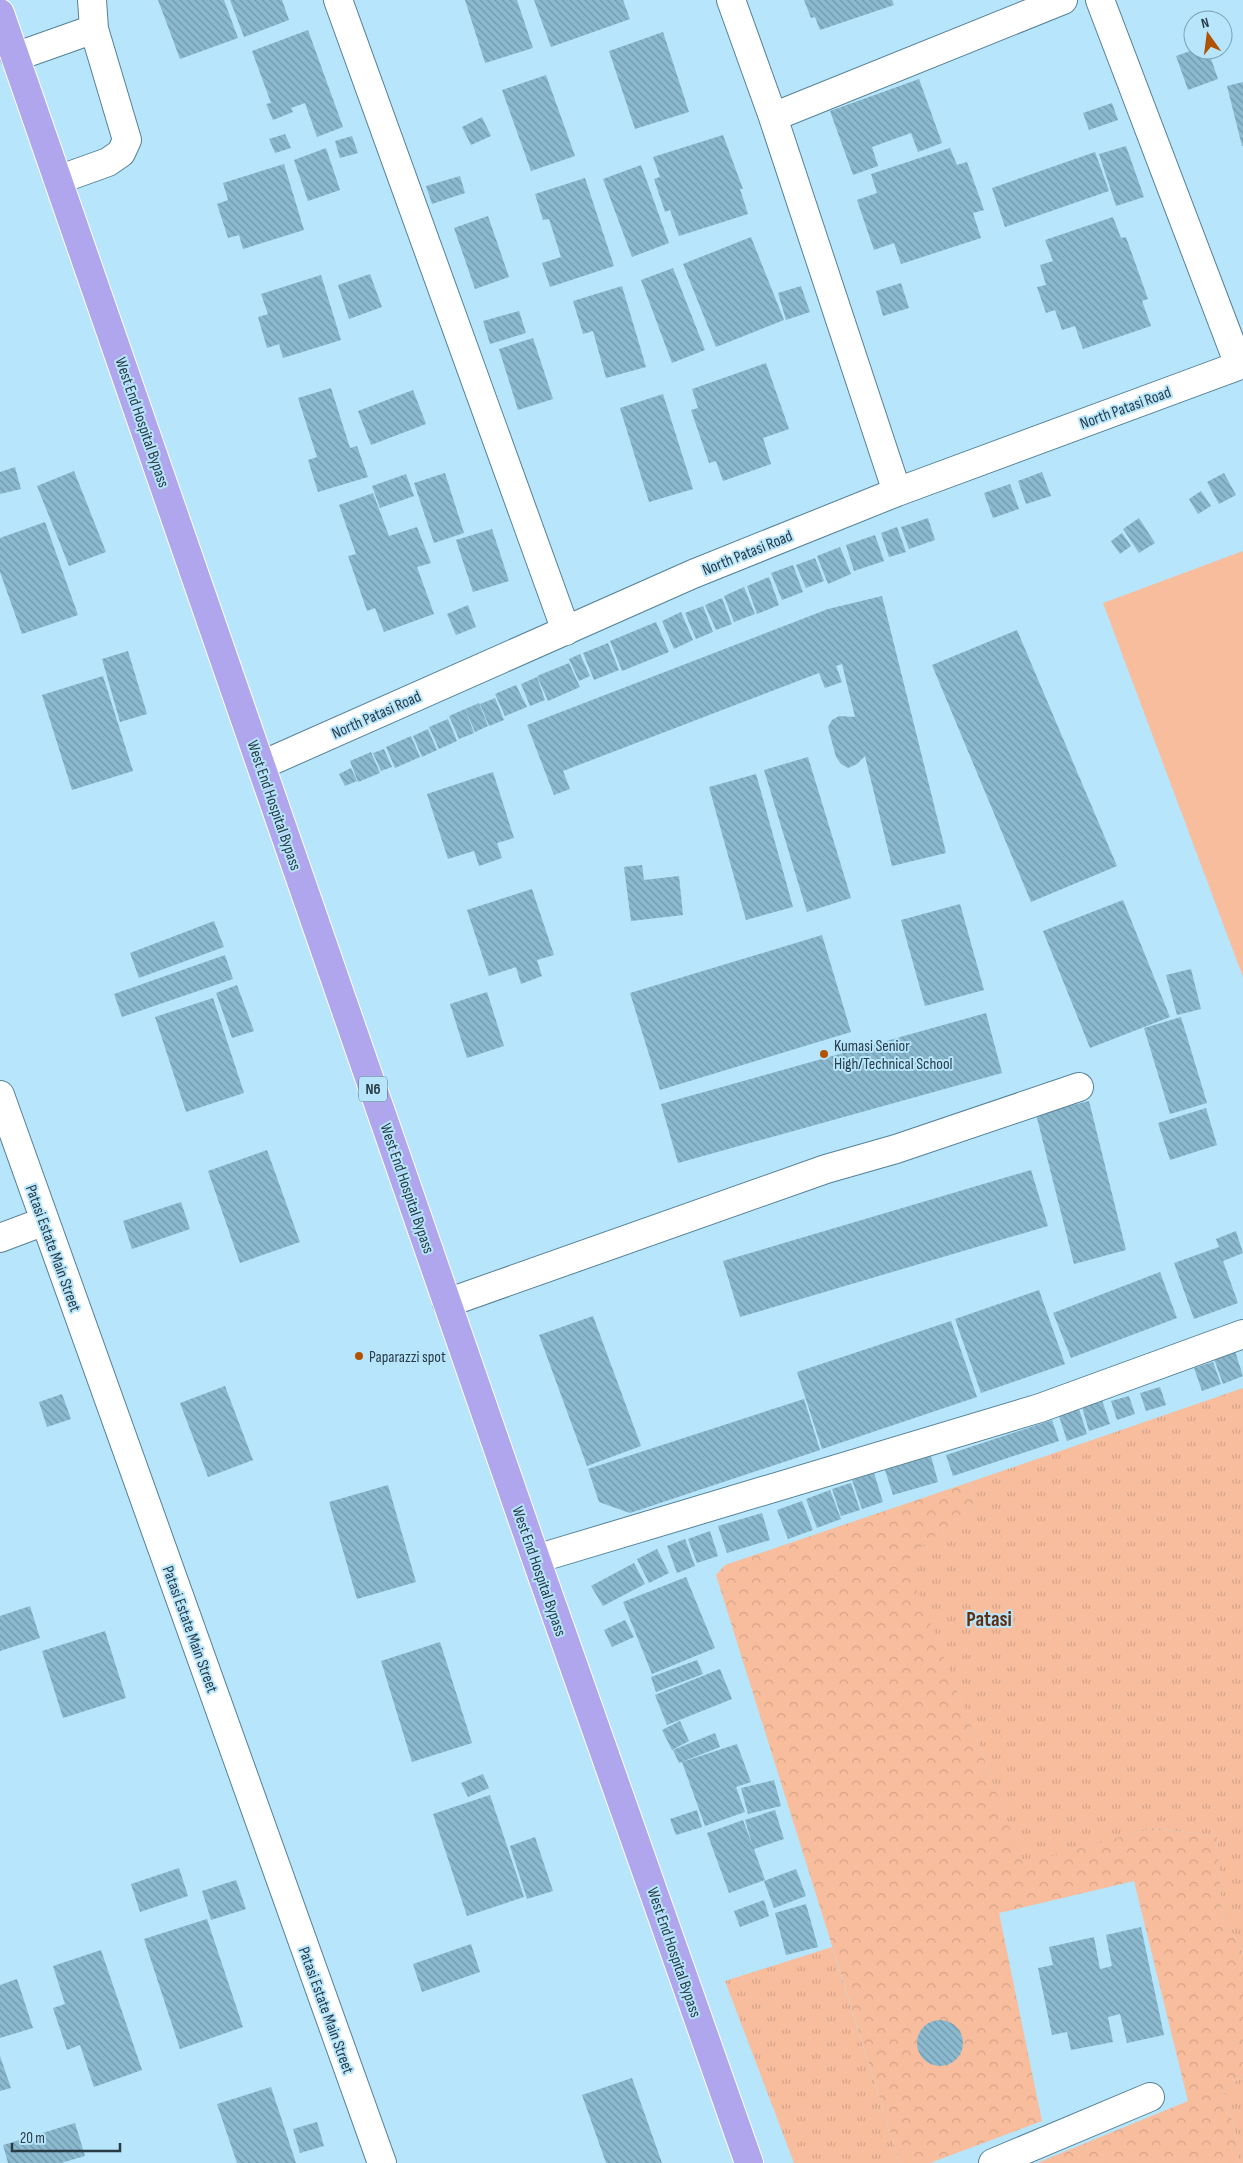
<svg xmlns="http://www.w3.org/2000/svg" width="1243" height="2163" font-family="'Sofia Sans Condensed',sans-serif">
  <defs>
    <pattern id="grass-tufts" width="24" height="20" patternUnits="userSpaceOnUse" patternTransform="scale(1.25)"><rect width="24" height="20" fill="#f8bd9d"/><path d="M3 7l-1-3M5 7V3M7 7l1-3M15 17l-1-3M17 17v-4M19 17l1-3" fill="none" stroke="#d5a389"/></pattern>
    <pattern id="forest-crowns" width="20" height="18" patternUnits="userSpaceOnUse" patternTransform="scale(1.25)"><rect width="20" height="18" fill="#f8bd9d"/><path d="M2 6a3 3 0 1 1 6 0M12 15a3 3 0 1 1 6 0" fill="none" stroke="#d5a389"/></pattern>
    <pattern id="building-back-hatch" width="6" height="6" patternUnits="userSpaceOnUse" patternTransform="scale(1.25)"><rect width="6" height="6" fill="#8bb9cf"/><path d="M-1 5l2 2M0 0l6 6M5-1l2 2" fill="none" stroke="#7298aa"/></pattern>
  </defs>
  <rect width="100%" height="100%" fill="#b6e5fc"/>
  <path fill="url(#grass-tufts)" d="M1243,1388V1954L1222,1913L1217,1836L1153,1828L1023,1865L978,1743L904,1560L974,1506L970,1482Z
    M832,1947L900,2163H794L725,1981Z
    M1243,2074V2163H1239L1236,2134L1224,2093Z"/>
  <path fill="url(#forest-crowns)" d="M970,1482L974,1506L905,1560L978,1743L1023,1864L1153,1828L1217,1836L1222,1913L1243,1954V2074L1224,2093L1236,2134L1239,2163H1037L1188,2101L1134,1881L999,1913L1042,2121L930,2163H900L716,1575L725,1565Z"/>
  <path fill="#f8bd9d" d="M1243,551V977L1103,603Z"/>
  <path fill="url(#building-back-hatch)" d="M158,0H224L238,38L180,59Z
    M230,0H282L289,20L244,37Z
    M465,0H517L533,48L485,63Z
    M534,0H623L630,19L551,47Z
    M804,0H892L894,5L820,30L815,17L811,18Z
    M308,30L343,127L317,137L305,103L291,108L293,112L273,120L266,104L271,103L252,51Z
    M663,32L689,112L635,129L609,51Z
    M1193,50H1208L1218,79L1188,90L1176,56Z
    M546,75L575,156L531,171L502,90Z
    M919,79L942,143L918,152L911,133L872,147L878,166L853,175L830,111Z
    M1243,82V146H1242L1227,86Z
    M1112,103L1118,120L1089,130L1083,113Z
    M482,117L491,136L471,145L462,127Z
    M285,134L291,148L275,153L269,139Z
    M723,135L743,189H740L748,214L679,236L670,210L665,212L654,179L660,177L653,157Z
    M352,136L358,153L340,158L335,141Z
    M1126,146L1144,197L1116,206L1099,154Z
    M326,148L340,190L308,201L294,160Z
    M950,148L957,165L967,162L984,210L973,213L981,238L901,264L894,243L874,250L857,200L877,193L871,174Z
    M1095,152L1109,191L1005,227L992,188Z
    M284,164L304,230L243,249L239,235L228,238L217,204L228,200L223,183Z
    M641,165L669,243L632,257L603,179Z
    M460,176L465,193L432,204L426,186Z
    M585,178L614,266L550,287L542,263L561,257L549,219L543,220L535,194Z
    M488,216L509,277L475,289L454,228Z
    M1113,217L1121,238L1126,237L1148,299L1142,301L1151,326L1083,349L1075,326L1062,330L1055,310L1046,313L1037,287L1046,285L1040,265L1053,261L1045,240Z
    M751,237L784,320L716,347L683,264Z
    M673,268L705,350L672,363L641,280Z
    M370,274L382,307L349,319L338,285Z
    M321,275L341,340L283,358L279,344L267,348L258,317L268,314L261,294Z
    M901,283L909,308L883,316L876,291Z
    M622,286L646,367L606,378L593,331L583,334L573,301Z
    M801,286L810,312L786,320L778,293Z
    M519,311L526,333L490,344L483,321Z
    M533,338L553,399L518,410L499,349Z
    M766,363L789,429L763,438L771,464L723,481L716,461L709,463L691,410L698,408L692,389Z
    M331,388L350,448L357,446L368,477L318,492L308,460L317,457L298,398Z
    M413,390L426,424L371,445L358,411Z
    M663,394L693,489L649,502L620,408Z
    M15,467L21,489L0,494V472Z
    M74,471L106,552L69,566L37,486Z
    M1042,472L1051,496L1026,504L1018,481Z
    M445,473L464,533L434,543L414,483Z
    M1224,473L1236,495L1219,504L1207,482Z
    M406,474L414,496L380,508L372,486Z
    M1010,484L1019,509L993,518L984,493Z
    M1201,491L1211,506L1198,514L1189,499Z
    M373,493L389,536L417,527L431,563L417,567L434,614L384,632L375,608L367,611L348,556L356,554L339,505Z
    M928,518L935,540L909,549L901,527Z
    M1139,518L1155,543L1139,553L1123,529Z
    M45,522L78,615L22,634L0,572V538Z
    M897,527L906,552L889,557L881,533Z
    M492,529L509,581L473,592L456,540Z
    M1122,533L1131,546L1120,554L1111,541Z
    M875,535L884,561L854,571L846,545Z
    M840,547L851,574L828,584L817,556Z
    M815,558L824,581L806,588L796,565Z
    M793,565L803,592L782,600L771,573Z
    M769,577L779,605L757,614L747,586Z
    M744,587L755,614L734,622L724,596Z
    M882,596L946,853L892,866L865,756L857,764L848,768L841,764L836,757L828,727L832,720L839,716L855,717L842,664L836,666L842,682L825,688L819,673L563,771L570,789L554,795L527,725L828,609Z
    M722,598L732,624L716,630L705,605Z
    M468,605L476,627L456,635L447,614Z
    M703,606L713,632L696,639L685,613Z
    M681,612L693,640L674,649L662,621Z
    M656,622L669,652L622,671L610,641Z
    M1017,630L1117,866L1031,902L932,665Z
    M608,643L619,670L594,680L583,653Z
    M128,651L147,714L120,722L102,659Z
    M580,654L590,676L579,681L569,659Z
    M569,663L580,687L548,701L537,676Z
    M103,676L133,771L72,790L42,695Z
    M537,677L545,700L530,706L521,684Z
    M516,685L527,707L505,716L495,694Z
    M495,698L504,720L489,726L480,704Z
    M479,703L488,726L475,732L465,709Z
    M465,709L474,733L459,739L449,716Z
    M448,719L457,741L439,749L429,727Z
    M428,729L437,750L422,757L413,736Z
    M411,736L420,757L395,768L386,747Z
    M384,749L392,767L381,771L373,753Z
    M371,752L380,773L358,782L350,761Z
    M808,757L851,898L807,912L764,770Z
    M351,768L357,781L345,786L339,774Z
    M493,772L514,838L497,843L502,858L479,866L474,851L448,859L427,794Z
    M756,774L793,907L746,920L709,787Z
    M642,865L644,880L679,876L683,915L631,921L624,867Z
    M532,889L554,955L537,960L542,976L521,984L516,967L489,976L467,910Z
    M1123,900L1170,1017L1090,1048L1043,931Z
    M960,904L984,990L925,1006L901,920Z
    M214,921L224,947L139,978L130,953Z
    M822,935L851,1032L660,1090L630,993Z
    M225,955L233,979L122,1017L114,994Z
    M1191,969L1201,1009L1177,1015L1166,975Z
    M237,985L254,1031L232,1038L216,993Z
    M487,992L504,1046L467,1058L450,1004Z
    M213,998L244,1093L186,1112L155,1017Z
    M986,1013L1002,1073L678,1163L661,1104Z
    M1181,1017L1207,1103L1170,1114L1144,1028Z
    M1089,1101L1126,1250L1074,1264L1036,1114Z
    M1206,1108L1217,1145L1170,1160L1158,1123Z
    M267,1150L300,1242L240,1263L208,1171Z
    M1031,1170L1048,1226L740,1317L723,1261Z
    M181,1202L190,1229L132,1249L123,1221Z
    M1236,1231L1243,1253L1223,1261L1238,1303L1194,1319L1174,1263L1219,1247L1216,1239Z
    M1160,1272L1177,1318L1071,1358L1053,1313Z
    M1039,1290L1065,1364L981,1393L955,1319Z
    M593,1316L641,1446L587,1466L539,1335Z
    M951,1321L977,1397L822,1449L797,1372Z
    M1235,1351L1243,1376L1223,1384L1214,1359Z
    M1213,1362L1221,1384L1202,1391L1194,1368Z
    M225,1386L253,1460L208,1477L180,1403Z
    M1160,1387L1166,1405L1146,1411L1140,1393Z
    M62,1394L71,1419L47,1427L39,1402Z
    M1129,1396L1135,1414L1117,1420L1111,1401Z
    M804,1399L820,1450L630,1513L599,1502L588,1469Z
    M1102,1400L1110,1424L1089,1431L1082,1407Z
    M1079,1409L1087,1434L1067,1441L1059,1416Z
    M1052,1420L1059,1441L953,1476L946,1455Z
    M931,1456L938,1482L893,1495L885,1470Z
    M874,1473L883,1502L862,1509L852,1480Z
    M851,1483L860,1510L841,1516L832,1489Z
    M388,1485L416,1582L357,1599L329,1502Z
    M830,1490L841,1519L817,1528L806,1499Z
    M802,1501L813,1530L788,1539L777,1510Z
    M762,1513L770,1540L727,1553L718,1526Z
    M710,1531L718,1556L697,1563L688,1539Z
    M685,1539L695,1566L677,1573L667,1546Z
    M657,1549L669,1573L649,1583L637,1559Z
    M634,1563L645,1584L603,1606L591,1586Z
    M686,1577L715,1648L652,1674L623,1602Z
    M30,1606L40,1638L0,1651V1616Z
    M625,1620L634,1637L612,1647L604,1630Z
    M105,1631L126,1698L63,1718L42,1651Z
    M440,1642L472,1743L412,1762L381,1661Z
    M697,1660L703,1674L656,1692L651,1677Z
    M720,1669L732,1699L667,1725L655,1695Z
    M680,1721L689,1741L672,1750L662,1730Z
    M715,1733L720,1747L679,1763L673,1750Z
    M737,1744L751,1782L736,1787L745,1812L705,1826L682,1762Z
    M483,1774L489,1788L468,1797L461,1783Z
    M774,1780L781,1806L748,1814L741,1788Z
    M490,1795L524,1897L467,1916L433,1814Z
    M697,1810L702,1827L676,1835L670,1819Z
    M775,1810L784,1839L754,1849L765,1880L729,1893L707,1833L743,1820L753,1847L745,1820Z
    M535,1837L553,1891L527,1899L510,1846Z
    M179,1868L188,1896L140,1912L131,1884Z
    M796,1869L806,1896L774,1908L764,1881Z
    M236,1880L246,1909L211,1920L202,1891Z
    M764,1900L769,1916L740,1927L734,1911Z
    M806,1904L818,1947L786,1955L775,1913Z
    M207,1919L243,2027L180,2049L144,1939Z
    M1141,1927L1164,2035L1127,2043L1120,2014L1108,2017L1113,2042L1071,2050L1067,2032L1052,2035L1038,1968L1053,1965L1049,1947L1094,1937L1100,1969L1112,1966L1106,1935Z
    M471,1944L480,1972L422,1992L413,1964Z
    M101,1950L142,2070L94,2087L80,2045L67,2050L53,2008L65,2004L53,1966Z
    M17,1979L33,2028L0,2038V1985Z
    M917 2043a23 23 0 1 1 46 0a23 23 0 1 1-46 0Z
    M0,2056L11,2088L0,2091Z
    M632,2078L662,2163H606L582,2095Z
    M271,2087L296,2163H237L217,2104Z
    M317,2122L324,2146L300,2153L293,2129Z
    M75,2123L85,2156L61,2163H8L3,2145Z"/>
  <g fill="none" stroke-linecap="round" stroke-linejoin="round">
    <g stroke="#558196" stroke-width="30">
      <path id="minor" d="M338,0L566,631
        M731,0L773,117L897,492
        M1100,0L1239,365
        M15,57L94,29
        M773,117L1063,0
        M58,180L108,162L121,153L127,140L94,29L92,0
        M262,765L693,574L897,492L1243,364
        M0,1095L382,2163
        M0,1238L45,1221
        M447,1303L826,1169L896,1149L1079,1087
        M536,1559L1040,1408L1243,1334
        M993,2163L1150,2097"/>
    </g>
    <g stroke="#fff" stroke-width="30">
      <path id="highway" d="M0,13L536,1559L749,2163"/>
    </g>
    <use href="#minor" stroke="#fff" stroke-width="28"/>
    <use href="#highway" stroke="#b0a6ed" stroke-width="28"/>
  </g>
  <g fill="#b15203" stroke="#b6e5fc" stroke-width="2">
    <circle cx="824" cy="1054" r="5"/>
    <circle cx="359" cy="1356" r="5"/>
  </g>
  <g text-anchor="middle" stroke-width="4" stroke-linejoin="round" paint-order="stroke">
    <rect fill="#b6e5fc" stroke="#536e7c" stroke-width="1" x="359" y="1076.5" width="28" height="25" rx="4"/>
    <g font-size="15" font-weight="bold" fill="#293b45">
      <text x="373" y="1094">N6</text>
    </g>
    <g font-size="16" fill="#293b45" stroke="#b6e5fc">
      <text transform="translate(1125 407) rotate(-20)" y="6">North Patasi Road</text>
      <text transform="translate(143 422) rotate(71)" y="6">West End Hospital Bypass</text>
      <text transform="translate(747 552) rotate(-22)" y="6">North Patasi Road</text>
      <text transform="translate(376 714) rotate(-24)" y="6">North Patasi Road</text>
      <text transform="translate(275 805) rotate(71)" y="6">West End Hospital Bypass</text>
      <text transform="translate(408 1188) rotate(71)" y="6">West End Hospital Bypass</text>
      <text transform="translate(54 1248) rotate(70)" y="6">Patasi Estate Main Street</text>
      <text transform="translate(540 1571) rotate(71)" y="6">West End Hospital Bypass</text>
      <text transform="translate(191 1629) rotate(70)" y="6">Patasi Estate Main Street</text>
      <text transform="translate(675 1952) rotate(71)" y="6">West End Hospital Bypass</text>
      <text transform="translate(327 2010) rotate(70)" y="6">Patasi Estate Main Street</text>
    </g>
    <g font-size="16" fill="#293b45" stroke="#b6e5fc" text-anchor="start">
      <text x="834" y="1051">Kumasi Senior<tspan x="834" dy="18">High/Technical School</tspan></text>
      <text x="369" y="1362">Paparazzi spot</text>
    </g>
    <g font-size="21" font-weight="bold" fill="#5f2f12" stroke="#b6e5fc">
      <text x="989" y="1626">Patasi</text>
    </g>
  </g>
  <g transform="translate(1208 35) rotate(346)"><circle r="24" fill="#b6e5fc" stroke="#7ea1b3"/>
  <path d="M0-4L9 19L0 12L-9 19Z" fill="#b15203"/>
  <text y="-8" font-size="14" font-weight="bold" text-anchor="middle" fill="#293b45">N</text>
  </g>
  <path d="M12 2143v8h108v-8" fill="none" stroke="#293b45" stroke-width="2.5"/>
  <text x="20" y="2143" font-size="15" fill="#293b45" stroke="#b6e5fc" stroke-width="4" paint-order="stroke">20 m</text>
</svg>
